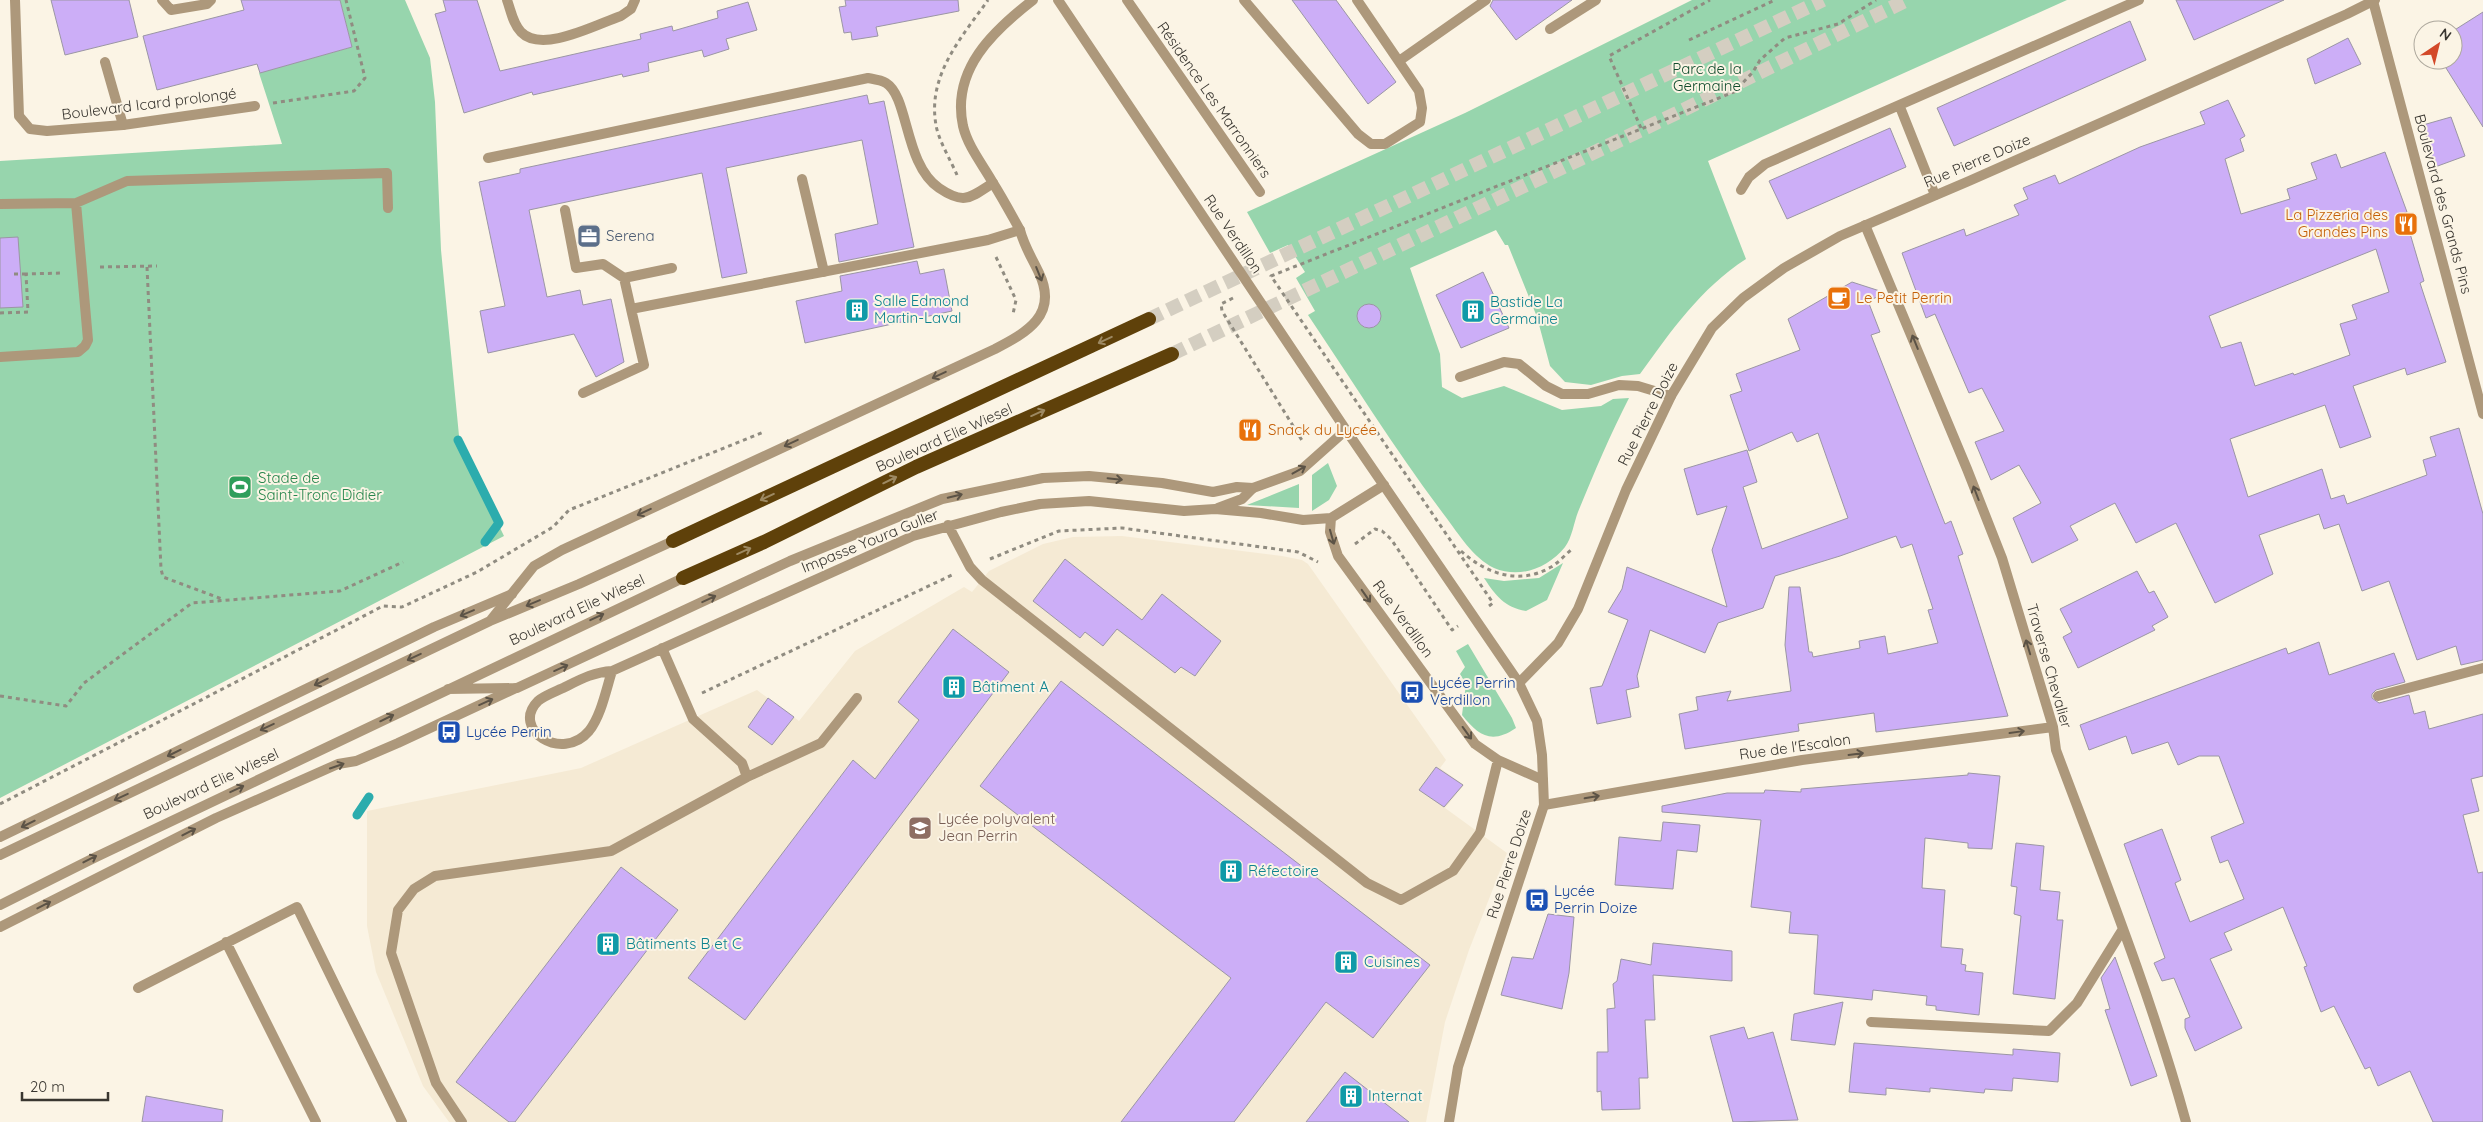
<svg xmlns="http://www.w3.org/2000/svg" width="2483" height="1122" font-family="Quicksand,sans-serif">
  <rect width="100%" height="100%" fill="#fbf4e5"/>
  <path fill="#f5ead4" d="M1122,536L1282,556L1302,560L1308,564L1446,760L1440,768L1464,785L1445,808L1507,853L1469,950L1445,1022L1426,1122H449L423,1086L376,972L367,926V811L581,768L757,690L799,721L855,651L964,587L972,592L989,571L1043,544L1073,537Z"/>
  <path fill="#97d5ad" d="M340,0H405L430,58L435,102L441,250L460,446L504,536L0,798V161L282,144L259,73L352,47Z
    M1692,0H2067L1708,161L1746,259C1701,288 1671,331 1640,374L1622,376L1591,385L1565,382L1550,366L1537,317L1508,245H1505L1496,230L1410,268L1440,354L1442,387L1462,398L1504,386L1562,410L1601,406L1613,399L1629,398C1610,435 1594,473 1578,512C1574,522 1572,538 1565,547C1548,568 1520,579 1494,568C1473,558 1458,533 1445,516C1396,451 1353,382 1308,315L1315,311L1296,278L1305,272L1288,245L1270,253L1247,212L1465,113Z
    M1328,463L1337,486L1329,500L1312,511V475Z
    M1299,484V508L1247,505Z
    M1563,563L1547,600L1526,611C1504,607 1496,596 1484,578L1504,581L1539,578Z
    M1468,644L1512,718L1516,728C1491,745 1478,735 1462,715L1466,684L1460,674L1465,667L1456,651Z"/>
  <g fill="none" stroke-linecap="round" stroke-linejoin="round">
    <path stroke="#2cacad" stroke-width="9" d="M458,440L499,523L485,542
      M357,815L369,797"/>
  </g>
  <path fill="#ccaef7" stroke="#9b96a4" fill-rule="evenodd" d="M51,0H129L138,37L65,55Z
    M241,0H340L352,47L260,73L257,64L157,90L143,36L244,10Z
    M443,0H477L500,71L641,39L640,34L672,26L673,31L718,18L717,11L748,2L757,30L726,39L729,49L704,57L702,50L648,63L649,71L623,77L622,74L533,95L532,92L464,113L435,14L446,11Z
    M845,0H958L959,11L876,27L878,36L852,40L851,32L844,33L839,7L846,6Z
    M1292,0H1336L1396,82L1368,104Z
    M1493,0H1572L1516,40L1490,6Z
    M2176,0H2284L2194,40Z
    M2483,12V127L2441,60H2453V31Z
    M2130,21L2146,60L1954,146L1937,108Z
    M2348,38L2361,64L2315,84L2307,59Z
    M867,95L869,104L884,101L914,247L839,262L835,234L878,224L862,140L726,168L747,273L722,278L702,173L529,210L547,297L580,290L583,305L611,299L624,362L596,377L574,334L488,353L480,311L505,306L479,182L520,173V169Z
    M2228,100L2245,136L2240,139L2244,151L2225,159L2241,214L2290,199L2287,189L2317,179L2311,163L2336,154L2341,168L2385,152L2407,212L2404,213L2424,281L2420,283L2446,362L2407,375L2405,368L2353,386L2371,437L2340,448L2325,405L2230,439L2248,497L2322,469L2331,499L2344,495L2347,504L2427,475L2423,460L2436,456L2430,437L2459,428L2483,514V660L2461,665L2456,646L2417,660L2389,581L2362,591L2339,524L2324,529L2319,514L2259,535L2273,574L2215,603L2176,523L2136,543L2115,503L2070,526L2078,540L2032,563L2013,518L2041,503L2019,465L1991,480L1975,442L2004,431L1982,388L1969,393L1935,314L1926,318L1902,253L1964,229L1966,236L2019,215L2014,205L2028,199L2023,188L2055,175L2059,184L2140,147L2205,124L2200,112ZM2376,249L2389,292L2352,305L2357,319L2340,324L2350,355L2294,375L2293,373L2255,386L2241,342L2221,348L2209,316Z
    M2451,117L2465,156L2435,167L2423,125Z
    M1890,128L1906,167L1787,219L1769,181Z
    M18,237L23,307L0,308V238Z
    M917,261L920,274L944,269L952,311L805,343L796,301L842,291L840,276Z
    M1483,272L1509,328L1461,348L1436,295Z
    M1852,282L1886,293L1868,301L1880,332L1871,335L1945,524L1951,521L1963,554L1958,556L2008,716L1876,732L1874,713L1798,724L1799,731L1685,749L1679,714L1698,710L1696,697L1731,691L1727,701L1791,691L1785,645L1789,587H1800L1809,652H1812L1813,657L1860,648L1859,641L1885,636L1888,654L1938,643L1928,610L1933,609L1912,544L1901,548L1896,536L1840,556L1775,576L1763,608L1718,623L1705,653L1650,630L1637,676L1639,687L1626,690L1631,717L1597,724L1590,688L1602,686L1628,620L1608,612L1622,589L1627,567L1727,607L1712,550L1727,506L1697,515L1684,469L1747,450L1757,482L1743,487L1762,549L1848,518L1818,433L1797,442L1792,432L1749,451L1730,395L1742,391L1736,374L1800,350L1788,319Z
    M1357 316a12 12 0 1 1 24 0a12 12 0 1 1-24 0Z
    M1065,559L1142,620L1162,594L1221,641L1195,676L1181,667L1175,673L1117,629L1103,646L1085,632L1080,638L1033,601Z
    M2137,571L2149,593L2154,591L2168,617L2152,626L2155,630L2078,668L2063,637L2072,632L2060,609Z
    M953,629L1009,672L745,1020L688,978L853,760L875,779L919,720L898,702Z
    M2319,642L2329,675L2394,653L2405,682L2376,690L2372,694V698L2379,703L2409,695L2414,714L2425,711L2429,729L2483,714V776L2471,779L2479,811L2463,815L2478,873L2483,872V1122H2433L2410,1071L2378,1086L2370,1067L2365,1069L2334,1006L2321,1012L2304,967L2307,966L2283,907L2224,933L2232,950L2210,959L2242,1028L2195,1051L2185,1028V1019L2190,1017L2174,978L2162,981L2154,963L2165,958L2124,844L2162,829L2181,880L2175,883L2190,922L2244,899L2228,860L2220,863L2211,837L2244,823L2219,756H2199L2178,765L2168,742L2132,754L2126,736L2089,750L2080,725L2286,648L2288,654Z
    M1061,681L1430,965L1373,1038L1326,1002L1234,1122H1121L1231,978L980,786Z
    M768,698L794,717L772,745L748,727Z
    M1436,767L1463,785L1444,807L1419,790Z
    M1968,773L2000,776L1992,849L1968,848V843L1925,838L1922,888L1945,890L1941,947L1963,949L1961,964L1966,965L1965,971L1983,973L1979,1015L1936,1010V1006L1926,1005L1927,996L1873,990L1872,1000L1814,994L1818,935L1789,933L1791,912L1751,907L1761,820L1662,812V806L1727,793H1764L1765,790L1801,792V789L1968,775Z
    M1663,822L1700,825L1697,852L1677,850L1673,889L1615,885L1619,837L1661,841Z
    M2016,843L2044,846L2040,890L2060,892L2057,920H2063L2055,999L2013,994L2021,916L2014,914L2017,887L2011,886Z
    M621,867L678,910L515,1122H509L456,1082Z
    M1548,914L1574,917L1569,973L1562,1009L1501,995L1512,957L1533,959Z
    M1653,943L1732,951V981L1653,975L1655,1020H1645L1648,1078H1639L1640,1109L1602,1110L1601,1091L1597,1092V1052H1608L1607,1009L1615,1008L1613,984L1617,981L1621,959L1651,965Z
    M2115,957L2157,1076L2131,1086L2105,1010L2110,1009L2101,978Z
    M1843,1002L1835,1045L1791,1040L1794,1014Z
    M1744,1027L1748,1039L1773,1032L1798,1120L1733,1122L1710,1036Z
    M1854,1043L2013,1055V1049L2060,1053L2058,1082L2013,1078L2012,1091L1985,1089L1984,1093L1930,1088V1092L1886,1088V1095L1849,1092Z
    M1345,1072L1409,1122H1306Z
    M146,1096L223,1110L222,1122H142Z"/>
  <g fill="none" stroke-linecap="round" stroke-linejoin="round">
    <path stroke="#d4cec1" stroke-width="14" stroke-dasharray="14 7" stroke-linecap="butt" d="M1149,319L1823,0
      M1172,354L1681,111L1907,0"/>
    <path stroke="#908c81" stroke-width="3" stroke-dasharray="4 4" stroke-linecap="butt" d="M1689,40L1775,0
      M273,103L354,91L365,78L346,0
      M1641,128L1609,56L1710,0
      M957,175C951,161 938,139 936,125C927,75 962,37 988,0
      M996,257L1016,300L1013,314
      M100,267L157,266
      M147,267L161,569L163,577L222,599
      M14,274H26
      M1233,298L1221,304L1222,311L1303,442
      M0,313L28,312L26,274L62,273
      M1355,544L1375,529L1382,531L1391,539L1452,630L1458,626
      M1461,551C1485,573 1519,586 1551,567C1558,563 1565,555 1572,549
      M990,559L1059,531L1122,528L1298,552L1318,562
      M1489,606L1493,603L1271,276L1734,92L1753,72L1760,60L1785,38L1838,24L1876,0
      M702,693L952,575
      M0,696L66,706L84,683L192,603L340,591L403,562
      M0,804L383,606L402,607L477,572L553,527L569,510L764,432"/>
    <path stroke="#ad987b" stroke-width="10" d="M162,0L171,10L207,4L211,0
      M507,0C511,11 513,24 521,32C542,54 597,24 621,16L631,9L635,0
      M1127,0L1260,192
      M1244,0L1358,134L1371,144H1385L1420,122L1422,108L1419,91L1357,0
      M1550,29L1596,0
      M1399,61L1486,0
      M105,62L123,125
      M1900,107L1935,195
      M488,158L868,78C873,79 881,80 886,83C909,97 904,164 939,188C964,205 970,198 993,183
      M802,179L824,272
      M1741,190L1749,177L1765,164L2139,0
      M0,204L76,203L127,181L387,173L388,208
      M565,210L576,268L603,264L624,278L631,309
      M624,278L672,268
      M0,357L78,352L85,346L88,340L76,203
      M1460,377L1504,362L1519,364L1546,386L1562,394H1588L1619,385L1638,386L1671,396
      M583,393L644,365L631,309L988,240L1020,230
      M1218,508L1242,499L1253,488
      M1331,518L1330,532L1338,556L1475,744L1498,760L1543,780
      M948,525L970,567L982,580L1367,883L1401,900L1453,871L1480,833L1498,760
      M662,648L693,719L742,763L747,777
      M612,671L913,536L1001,512L1040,504L1089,501L1184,511L1215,509L1261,513L1303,520L1331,518L1384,485
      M612,671C606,690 601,716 589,731C562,763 510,729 538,701C545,695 557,691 565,687C581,679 594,672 612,671Z
      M2378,696L2483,668
      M0,837L434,627L512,594
      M0,927L216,818L338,764L356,761L398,743L516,688
      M226,942L316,1122
      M138,988L297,907L402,1122
      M462,1122L436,1083L391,953L398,910L414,889L435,876L611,851L747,777L821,743L857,698"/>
    <path stroke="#ad987b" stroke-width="10" d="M15,0L19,116L30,129L47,131L123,125L255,106
      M2373,1L2483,414
      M1865,225L1967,469L2002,558L2053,727L2056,750C2102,873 2151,995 2186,1122
      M1544,805L1802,760L2053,727
      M1871,1022L2049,1031L2077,1003L2123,929"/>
    <path stroke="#ad987b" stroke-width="10" d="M1058,0L1346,430L1519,683L1537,721L1542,755L1544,805L1458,1067L1449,1122
      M490,621L534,566L562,550L995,349C1026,333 1059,315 1039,273C1032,258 1024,246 1020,230C1011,214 1003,199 993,183C983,165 968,147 963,126C951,70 993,31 1033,0
      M1519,683L1558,643L1578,609L1626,490L1671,396L1712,328L1743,298L1784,268L1840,236L1969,181L2347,14L2375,0
      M448,689L517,688L790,561L942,499L1043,478L1089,476L1162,483L1213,492L1237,487L1253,488L1300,471L1346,430
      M0,855L490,621L579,584L673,541
      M0,905L96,857L683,578"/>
    <path stroke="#5f410a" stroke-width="14" d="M673,541L1149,319
      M683,578L764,542L916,467L1172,354"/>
  </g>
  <defs><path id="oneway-shaft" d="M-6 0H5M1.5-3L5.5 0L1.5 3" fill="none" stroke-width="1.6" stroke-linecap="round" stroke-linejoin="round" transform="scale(1.25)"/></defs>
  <g stroke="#5c5346">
    <use href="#oneway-shaft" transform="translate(1039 274) rotate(68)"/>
    <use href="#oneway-shaft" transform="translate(1915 342) rotate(-112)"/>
    <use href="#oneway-shaft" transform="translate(939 375) rotate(155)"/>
    <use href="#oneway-shaft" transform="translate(791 443) rotate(155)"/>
    <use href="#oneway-shaft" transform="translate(1299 470) rotate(-29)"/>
    <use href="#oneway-shaft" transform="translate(1115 479) rotate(6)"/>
    <use href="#oneway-shaft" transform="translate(1976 493) rotate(-111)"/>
    <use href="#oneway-shaft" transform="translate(955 496) rotate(-13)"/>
    <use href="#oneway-shaft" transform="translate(644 512) rotate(155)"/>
    <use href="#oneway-shaft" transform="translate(1332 537) rotate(74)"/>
    <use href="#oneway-shaft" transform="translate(1366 596) rotate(55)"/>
    <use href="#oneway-shaft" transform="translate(709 599) rotate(-25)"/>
    <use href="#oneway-shaft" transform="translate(533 603) rotate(157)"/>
    <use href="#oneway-shaft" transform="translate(467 613) rotate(157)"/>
    <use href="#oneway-shaft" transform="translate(597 617) rotate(-25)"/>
    <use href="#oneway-shaft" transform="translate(2028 647) rotate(-107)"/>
    <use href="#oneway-shaft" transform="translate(414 657) rotate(155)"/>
    <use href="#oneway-shaft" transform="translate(561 668) rotate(-24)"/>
    <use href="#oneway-shaft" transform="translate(321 682) rotate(154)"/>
    <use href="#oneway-shaft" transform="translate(486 702) rotate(-24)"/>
    <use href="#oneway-shaft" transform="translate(387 718) rotate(-26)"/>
    <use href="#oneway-shaft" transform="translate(267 727) rotate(155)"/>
    <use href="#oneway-shaft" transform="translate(2017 732) rotate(-8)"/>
    <use href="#oneway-shaft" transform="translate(1467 733) rotate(54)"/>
    <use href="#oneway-shaft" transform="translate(174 753) rotate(154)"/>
    <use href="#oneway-shaft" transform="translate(1856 754) rotate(-7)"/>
    <use href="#oneway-shaft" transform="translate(337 766) rotate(-19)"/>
    <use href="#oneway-shaft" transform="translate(237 789) rotate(-25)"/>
    <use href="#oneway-shaft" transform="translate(121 797) rotate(155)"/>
    <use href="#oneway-shaft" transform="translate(1592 797) rotate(-10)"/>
    <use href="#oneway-shaft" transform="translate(28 824) rotate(154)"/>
    <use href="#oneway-shaft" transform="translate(189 832) rotate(-27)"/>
    <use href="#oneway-shaft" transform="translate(90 859) rotate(-27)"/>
    <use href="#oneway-shaft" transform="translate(44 905) rotate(-27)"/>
  </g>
  <g stroke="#9d8962">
    <use href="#oneway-shaft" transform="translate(1105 340) rotate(155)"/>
    <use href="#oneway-shaft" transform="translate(1038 413) rotate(-24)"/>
    <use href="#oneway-shaft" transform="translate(890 480) rotate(-26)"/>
    <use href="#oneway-shaft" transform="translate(767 497) rotate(155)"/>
    <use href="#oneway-shaft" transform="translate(744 551) rotate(-24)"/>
  </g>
  <defs>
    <g id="restaurant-square" transform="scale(1.25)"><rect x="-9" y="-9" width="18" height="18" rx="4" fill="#e8710a" stroke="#fbf4e5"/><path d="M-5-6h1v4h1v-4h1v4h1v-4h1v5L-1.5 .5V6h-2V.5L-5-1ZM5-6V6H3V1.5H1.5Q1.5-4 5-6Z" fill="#fff"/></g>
    <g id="office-square" transform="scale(1.25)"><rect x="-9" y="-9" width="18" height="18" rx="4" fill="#5c6f8a" stroke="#fbf4e5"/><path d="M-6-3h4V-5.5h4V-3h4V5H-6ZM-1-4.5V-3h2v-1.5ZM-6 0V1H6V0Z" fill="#fff"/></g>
    <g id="cafe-square" transform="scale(1.25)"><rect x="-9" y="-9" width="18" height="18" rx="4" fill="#e8710a" stroke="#fbf4e5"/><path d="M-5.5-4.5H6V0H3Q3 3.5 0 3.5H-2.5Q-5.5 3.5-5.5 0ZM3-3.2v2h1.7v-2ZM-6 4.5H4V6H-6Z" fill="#fff"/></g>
    <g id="building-square" transform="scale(1.25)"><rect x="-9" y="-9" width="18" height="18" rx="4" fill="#0f9aa8" stroke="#fbf4e5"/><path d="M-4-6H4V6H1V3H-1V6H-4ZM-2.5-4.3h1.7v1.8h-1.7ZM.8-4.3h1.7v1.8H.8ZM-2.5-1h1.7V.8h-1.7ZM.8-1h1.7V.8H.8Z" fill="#fff"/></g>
    <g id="stadium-square" transform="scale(1.25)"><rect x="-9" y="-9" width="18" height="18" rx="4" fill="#2e9e5b" stroke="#fbf4e5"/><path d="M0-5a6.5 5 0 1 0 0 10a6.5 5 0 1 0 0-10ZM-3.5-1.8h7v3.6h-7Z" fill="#fff"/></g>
    <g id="bus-square" transform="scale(1.25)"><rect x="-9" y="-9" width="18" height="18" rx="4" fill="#1a4fb4" stroke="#fbf4e5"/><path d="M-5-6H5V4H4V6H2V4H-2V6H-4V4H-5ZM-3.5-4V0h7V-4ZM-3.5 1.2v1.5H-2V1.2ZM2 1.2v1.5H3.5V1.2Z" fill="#fff"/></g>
    <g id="school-square" transform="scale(1.25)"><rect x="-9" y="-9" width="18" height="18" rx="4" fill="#8d6e63" stroke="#fbf4e5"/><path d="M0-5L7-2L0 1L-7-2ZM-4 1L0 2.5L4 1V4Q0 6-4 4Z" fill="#fff"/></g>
  </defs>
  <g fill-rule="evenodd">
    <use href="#restaurant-square" x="2406" y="224"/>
    <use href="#office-square" x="589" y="236"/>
    <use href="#cafe-square" x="1839" y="298"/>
    <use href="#building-square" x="857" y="310"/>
    <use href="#building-square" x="1473" y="311"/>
    <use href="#restaurant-square" x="1250" y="430"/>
    <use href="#stadium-square" x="240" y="487"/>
    <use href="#building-square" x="954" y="687"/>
    <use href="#bus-square" x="1412" y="692"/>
    <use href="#bus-square" x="449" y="732"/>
    <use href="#school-square" x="920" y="828"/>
    <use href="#building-square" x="1231" y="871"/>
    <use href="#bus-square" x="1537" y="900"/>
    <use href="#building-square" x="608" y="944"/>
    <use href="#building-square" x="1346" y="962"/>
    <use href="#building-square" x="1351" y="1096"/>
  </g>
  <g text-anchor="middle" stroke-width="4" stroke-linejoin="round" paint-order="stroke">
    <g font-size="15" fill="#124e2f" stroke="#fbf4e5">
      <text x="1707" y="74">Parc de la<tspan x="1707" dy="17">Germaine</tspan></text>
    </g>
    <g font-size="15" fill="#393630" stroke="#fbf4e5">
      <text transform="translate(1214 100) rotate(55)" y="5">Résidence Les Marronniers</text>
      <text transform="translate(149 104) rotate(-7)" y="5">Boulevard Icard prolongé</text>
      <text transform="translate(1977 161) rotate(-23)" y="5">Rue Pierre Doize</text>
      <text transform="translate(2443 204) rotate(75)" y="5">Boulevard des Grands Pins</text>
      <text transform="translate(1233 234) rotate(56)" y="5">Rue Verdillon</text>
      <text transform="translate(1648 414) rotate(-63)" y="5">Rue Pierre Doize</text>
      <text transform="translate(944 438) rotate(-24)" y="5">Boulevard Elie Wiesel</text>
      <text transform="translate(870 541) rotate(-22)" y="5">Impasse Youra Guller</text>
      <text transform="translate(577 610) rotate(-25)" y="5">Boulevard Elie Wiesel</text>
      <text transform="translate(1403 619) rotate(54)" y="5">Rue Verdillon</text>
      <text transform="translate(2049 666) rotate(74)" y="5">Traverse Chevalier</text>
      <text transform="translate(1795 747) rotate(-8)" y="5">Rue de l'Escalon</text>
      <text transform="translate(211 784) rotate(-25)" y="5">Boulevard Elie Wiesel</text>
      <text transform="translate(1509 864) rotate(-72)" y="5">Rue Pierre Doize</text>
    </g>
    <g font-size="15" fill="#c56008" stroke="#fbf4e5" text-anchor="start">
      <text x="2388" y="220" text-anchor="end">La Pizzeria des<tspan x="2388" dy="17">Grandes Pins</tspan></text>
      <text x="1856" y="303">Le Petit Perrin</text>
      <text x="1268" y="435">Snack du Lycée</text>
    </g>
    <g font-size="15" fill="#4e5e75" stroke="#fbf4e5" text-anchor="start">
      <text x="606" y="241">Serena</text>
    </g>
    <g font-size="15" fill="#0d838f" stroke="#fbf4e5" text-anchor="start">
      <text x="874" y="306">Salle Edmond<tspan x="874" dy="17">Martin-Laval</tspan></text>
      <text x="1490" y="307">Bastide La<tspan x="1490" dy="17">Germaine</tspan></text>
      <text x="972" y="692">Bâtiment A</text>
      <text x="1248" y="876">Réfectoire</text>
      <text x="626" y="949">Bâtiments B et C</text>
      <text x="1364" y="967">Cuisines</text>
      <text x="1368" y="1101">Internat</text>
    </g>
    <g font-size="15" fill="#27864d" stroke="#fbf4e5" text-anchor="start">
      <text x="258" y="483">Stade de<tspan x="258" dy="17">Saint-Tronc Didier</tspan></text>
    </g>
    <g font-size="15" fill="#164399" stroke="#fbf4e5" text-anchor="start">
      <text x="1430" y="688">Lycée Perrin<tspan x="1430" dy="17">Verdillon</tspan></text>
      <text x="466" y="737">Lycée Perrin</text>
      <text x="1554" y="896">Lycée<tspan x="1554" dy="17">Perrin Doize</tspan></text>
    </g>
    <g font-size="15" fill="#785e54" stroke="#fbf4e5" text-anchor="start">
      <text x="938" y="824">Lycée polyvalent<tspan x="938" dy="17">Jean Perrin</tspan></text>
    </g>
  </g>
  <g transform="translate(2438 45) rotate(35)"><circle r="24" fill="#fbf4e5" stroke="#ada89d"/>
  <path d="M0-4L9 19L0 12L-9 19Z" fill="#d34929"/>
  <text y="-8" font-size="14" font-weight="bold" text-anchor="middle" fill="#393630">N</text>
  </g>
  <path d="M22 1092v8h86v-8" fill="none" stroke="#393630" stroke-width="2.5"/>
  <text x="30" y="1092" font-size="15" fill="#393630" stroke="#fbf4e5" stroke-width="4" paint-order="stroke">20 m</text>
</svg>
